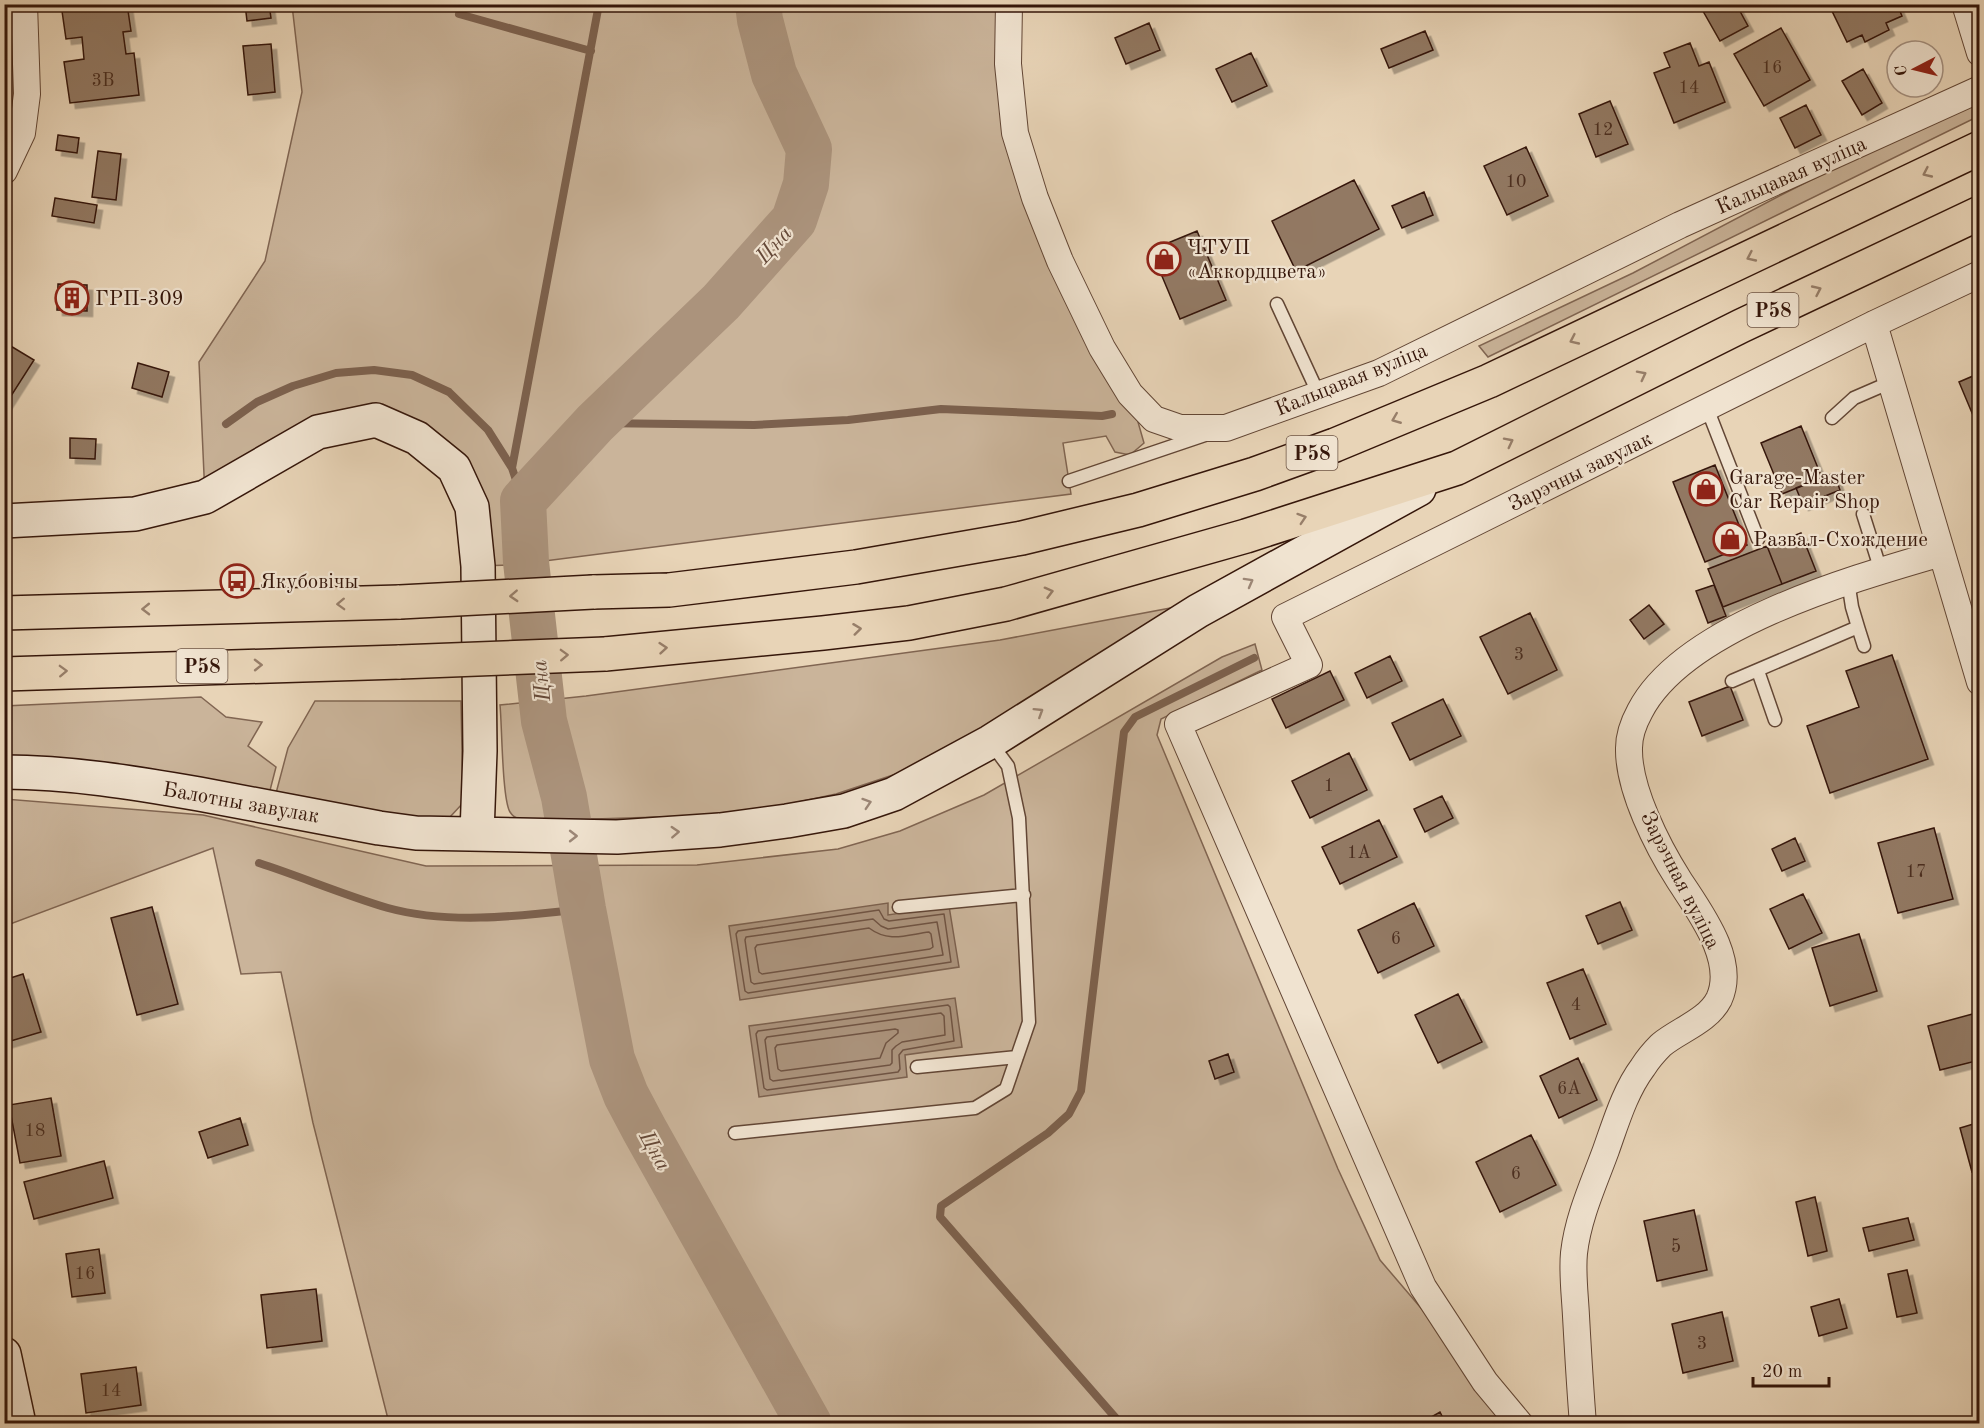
<svg xmlns="http://www.w3.org/2000/svg" width="1984" height="1428" font-family="'Old Standard TT',serif">
  <defs>
    <filter id="shadow"><feDropShadow dx="5.5" dy="5.5" stdDeviation="0" flood-color="#0004"/></filter>
  </defs>
  <rect width="100%" height="100%" fill="#e8d4b7"/>
  <filter id="stains"><feTurbulence type="fractalNoise" baseFrequency=".00333" numOctaves="4"/><feColorMatrix values="0 0 0 0 .2 0 0 0 0 .09 0 0 0 0 .02 0 0 0 .5 -.17"/></filter>
  <radialGradient id="worn" r=".72"><stop offset=".6" stop-color="#630" stop-opacity="0"/><stop offset="1" stop-color="#630" stop-opacity=".3"/></radialGradient>
  <path fill="#cab49a" stroke="#806552" stroke-width="1.5" d="M292,5H1009L1015,133L1130,394L1144,443L1130,455L1115,452L1106,436L1063,443L1071,494L513,565L478,566L472,507L376,420L205,497L199,362L265,261L302,92Z
    M1979,96V116L1488,357L1479,346L1633,273L1787,192Z
    M1176,607L1175,617L917,767L836,794L770,808L690,816L531,821C523,820 515,820 510,812C502,799 502,724 500,705L586,696L1000,640Z
    M1255,644L1262,670L1161,719L1157,735L1338,1169L1380,1260L1519,1423H389L313,1123L281,972L241,974L213,848L5,926V799L203,815L426,866L697,865L838,849L900,831L984,795L1222,657Z
    M201,697L226,717L262,722L248,746L276,767L266,806L5,772L4,706Z
    M315,701H461L463,803L449,818L424,824L275,797L288,748Z"/>
  <path fill="#ab937c" stroke="#7c614e" stroke-width="1.5" d="M888,903V915L949,906L959,967L740,1000L729,926Z
    M955,998L962,1047L905,1055L907,1077L759,1097L749,1026Z"/>
  <g fill="none" stroke-linecap="round" stroke-linejoin="round">
    <path stroke="#705443" stroke-width="1.5" d="M879,910L884,919L889,921L944,914L951,962L748,993L745,991L736,934L738,931Z
      M873,919L881,926L888,929L937,922L943,955L754,984L751,982L745,940L746,937Z
      M869,928C889,943 906,935 929,932L931,934L933,947L930,949L762,974L759,972L755,948L757,945Z
      M948,1005L950,1007L954,1041L903,1050L899,1055L900,1069L898,1072L767,1090L764,1088L756,1034L758,1031Z
      M941,1013L944,1016L945,1035L902,1042L896,1046L892,1050V1063L890,1065L773,1081L770,1079L765,1040L767,1037Z
      M895,1029L898,1030V1033L886,1043L880,1058L781,1071L778,1069L775,1048L777,1045Z"/>
    <path stroke="#7c614e" stroke-width="8" d="M422,4L425,5
      M459,14L591,51
      M595,423L754,425L848,420L941,409L1102,416L1112,414
      M226,424L257,402L293,386L336,373L374,370L412,375L449,392L488,430L512,468
      M523,501L512,468L599,4
      M259,863C302,877 344,895 388,908C450,925 520,916 583,909
      M1121,1424L940,1217L941,1206L1048,1133L1069,1114L1081,1091L1124,732L1135,717L1254,658"/>
    <path stroke="#ab937c" stroke-width="46" d="M758,4L760,20L774,74L809,149L806,184L794,220L721,302L595,423L523,501L526,562L544,721L564,797L583,909L612,1059L626,1095L644,1129L809,1424"/>
  </g>
  <path fill="#927964" stroke="#35160a" stroke-width="1.5" filter="url(#shadow)" d="M61,4H127L131,31L123,32L126,54L134,53L139,95L70,103L64,62L84,59L82,37L66,39Z
    M245,4H269L271,18L247,21Z
    M1699,4H1736L1748,26L1720,41Z
    M1846,4H1897L1902,16L1886,23L1889,30L1865,42L1862,35L1847,42L1832,11Z
    M1149,23L1160,50L1126,64L1115,38Z
    M1781,28L1810,80L1764,106L1734,54Z
    M1425,31L1433,50L1389,68L1381,49Z
    M1690,43L1699,66L1709,62L1725,102L1674,123L1654,73L1670,67L1664,53Z
    M271,44L275,92L248,95L243,46Z
    M1251,53L1267,86L1232,102L1216,69Z
    M1863,69L1882,103L1862,115L1842,81Z
    M1610,101L1628,144L1596,157L1579,114Z
    M1806,105L1821,135L1795,148L1780,118Z
    M58,135L79,138L77,153L56,150Z
    M1526,147L1548,196L1507,215L1484,166Z
    M98,151L121,154L116,200L92,197Z
    M1354,180L1379,229L1296,271L1272,221Z
    M1424,192L1433,215L1402,228L1392,206Z
    M55,198L97,205L94,223L52,216Z
    M1197,231L1226,300L1180,319L1151,250Z
    M58,284L87,285V311L57,310Z
    M4,342L34,360L4,407Z
    M138,363L169,372L162,397L132,388Z
    M1980,373V432L1959,382Z
    M1801,426L1822,478L1782,494L1761,443Z
    M70,438L96,439L95,459L70,458Z
    M1715,465L1747,545L1705,562L1673,482Z
    M1834,473L1840,490L1803,505L1796,488Z
    M1801,533L1816,571L1782,584L1767,546Z
    M1767,546L1782,584L1723,607L1708,569Z
    M1714,585L1726,616L1708,623L1696,591Z
    M1649,605L1664,624L1644,639L1630,620Z
    M1530,613L1557,670L1508,694L1480,637Z
    M1892,655L1928,759L1830,793L1807,726L1859,707L1846,671Z
    M1390,656L1402,681L1367,698L1355,673Z
    M1330,671L1344,700L1286,728L1272,699Z
    M1730,686L1743,720L1702,736L1689,702Z
    M1443,699L1461,736L1410,760L1392,723Z
    M1349,753L1367,790L1310,818L1292,781Z
    M1442,796L1453,818L1425,832L1414,809Z
    M1379,820L1397,857L1340,884L1322,847Z
    M1934,828L1953,899L1898,913L1878,843Z
    M1795,838L1805,861L1782,871L1772,849Z
    M1803,894L1822,933L1789,949L1770,909Z
    M1620,902L1632,930L1598,944L1586,916Z
    M1414,903L1434,946L1378,973L1358,930Z
    M152,907L178,1004L137,1015L111,918Z
    M1859,934L1877,991L1830,1006L1812,948Z
    M1583,969L1606,1024L1570,1039L1547,983Z
    M23,974L41,1032L4,1043V980Z
    M1458,994L1482,1042L1438,1063L1415,1015Z
    M1980,1012V1060L1940,1070L1928,1026Z
    M1228,1054L1234,1072L1215,1079L1209,1061Z
    M1578,1058L1597,1100L1559,1118L1540,1076Z
    M51,1098L61,1156L20,1163L9,1105Z
    M240,1118L248,1145L208,1158L199,1132Z
    M1980,1122V1170L1972,1172L1960,1128Z
    M1531,1135L1556,1185L1500,1212L1476,1162Z
    M104,1161L113,1198L34,1219L24,1182Z
    M1815,1197L1827,1251L1808,1256L1796,1202Z
    M1694,1210L1707,1270L1657,1281L1644,1221Z
    M1908,1218L1914,1240L1869,1251L1863,1228Z
    M99,1249L105,1293L72,1297L66,1254Z
    M1907,1270L1917,1313L1897,1317L1888,1274Z
    M316,1289L322,1341L267,1348L261,1295Z
    M1839,1299L1847,1328L1819,1336L1811,1307Z
    M1722,1312L1733,1361L1683,1373L1672,1324Z
    M136,1367L141,1405L86,1413L81,1374Z
    M1440,1412L1446,1424H1419Z"/>
  <g fill="none" stroke-linecap="round" stroke-linejoin="round">
    <g stroke="#624635" stroke-width="15">
      <path id="service" d="M1277,304L1319,395
        M1707,408L1758,539
        M1832,418L1854,398L1891,382
        M1069,481L1205,435
        M1863,514L1881,571
        M1858,627L1864,646
        M1758,671L1775,720
        M1732,681L1858,627L1852,607L1848,581
        M899,907L1024,895
        M917,1067L1017,1057
        M735,1133L975,1108L1006,1089L1029,1022L1019,818L1008,766L991,743"/>
    </g>
    <g stroke="#624635" stroke-width="28">
      <path id="minor" d="M1009,4L1008,64L1015,133L1035,198L1060,261L1102,348L1130,394L1154,419L1180,428H1226L1379,373L1680,225L1980,89
        M1965,4L1980,53
        M4,171L22,133L27,94L24,4
        M1874,324L1980,682
        M1520,1424L1485,1382L1423,1287L1178,724L1309,665L1285,617L1874,324L1980,274
        M1583,1424C1580,1388 1578,1352 1576,1316C1575,1295 1572,1273 1574,1253C1578,1217 1594,1183 1606,1150C1616,1122 1625,1091 1643,1067C1648,1059 1655,1051 1661,1045C1679,1030 1708,1021 1719,999C1737,960 1699,911 1679,880C1658,847 1628,789 1629,748C1629,735 1634,722 1640,711C1684,626 1855,578 1941,553"/>
    </g>
    <g stroke="#35160a" stroke-width="36">
      <path id="secondary" d="M4,521L135,514L205,497L318,432L376,420L417,438L454,468L472,507L478,566L480,751L477,834
        M4,772C70,772 135,783 199,794C259,805 319,817 379,828L416,833L617,837L720,830L787,821L844,811L894,794L990,742L1198,611L1419,489
        M4,1354L19,1424"/>
    </g>
    <g stroke="#35160a" stroke-width="36">
      <path id="trunk" d="M593,592L669,590L856,567L1022,538L1138,510L1255,474L1335,445L1489,381L1980,148
        M4,613L400,602
        M605,654L823,633L909,623L1006,604L1246,536L1457,468L1741,326L1980,213
        M4,674L400,662"/>
    </g>
    <use href="#service" stroke="#f0e3d0" stroke-width="12"/>
    <use href="#minor" stroke="#f0e3d0" stroke-width="26"/>
    <use href="#secondary" stroke="#f0e3d0" stroke-width="33"/>
    <use href="#trunk" stroke="#e8d4b7" stroke-width="33"/>
    <g stroke="#35160a" stroke-width="36" stroke-linecap="butt">
      <path id="trunk-bridge" d="M400,602L593,592
        M400,662L605,654"/>
    </g>
    <use href="#trunk-bridge" stroke="#e8d4b7" stroke-width="33"/>
  </g>
  <defs><path id="oneway-chevron" d="M-2-3.5L2.5 0L-2 3.5" fill="none" stroke-width="1.6" stroke-linecap="round" stroke-linejoin="round" transform="scale(1.5)"/></defs>
  <g stroke="#977e69">
    <use href="#oneway-chevron" transform="translate(1927 173) rotate(155)"/>
    <use href="#oneway-chevron" transform="translate(1751 257) rotate(155)"/>
    <use href="#oneway-chevron" transform="translate(1817 290) rotate(-25)"/>
    <use href="#oneway-chevron" transform="translate(1574 340) rotate(155)"/>
    <use href="#oneway-chevron" transform="translate(1642 375) rotate(-27)"/>
    <use href="#oneway-chevron" transform="translate(1396 419) rotate(158)"/>
    <use href="#oneway-chevron" transform="translate(1509 442) rotate(-27)"/>
    <use href="#oneway-chevron" transform="translate(1302 518) rotate(-18)"/>
    <use href="#oneway-chevron" transform="translate(1049 592) rotate(-15)"/>
    <use href="#oneway-chevron" transform="translate(514 596) rotate(177)"/>
    <use href="#oneway-chevron" transform="translate(341 604) rotate(178)"/>
    <use href="#oneway-chevron" transform="translate(146 609) rotate(179)"/>
    <use href="#oneway-chevron" transform="translate(857 629) rotate(-7)"/>
    <use href="#oneway-chevron" transform="translate(663 648) rotate(-5)"/>
    <use href="#oneway-chevron" transform="translate(564 655) rotate(-2)"/>
    <use href="#oneway-chevron" transform="translate(258 665) rotate(-1)"/>
    <use href="#oneway-chevron" transform="translate(63 671) rotate(-2)"/>
  </g>
  <g stroke="#9c8777">
    <use href="#oneway-chevron" transform="translate(1249 582) rotate(-29)"/>
    <use href="#oneway-chevron" transform="translate(1039 712) rotate(-32)"/>
    <use href="#oneway-chevron" transform="translate(867 803) rotate(-18)"/>
    <use href="#oneway-chevron" transform="translate(675 832) rotate(-3)"/>
    <use href="#oneway-chevron" transform="translate(573 836)"/>
  </g>
  <defs>
    <g id="shop-ring" transform="scale(1.725)"><circle r="9.5" fill="#f0e3d0" stroke="#8f2418" stroke-width="1.5"/><path d="M-5-2.5h2.3a2.7 3.5 0 0 1 5.4 0H5L5.5 6h-11ZM-1.5-2.5h3a1.5 2.3 0 0 0-3 0Z" fill="#8f2418"/></g>
    <g id="building-ring" transform="scale(1.725)"><circle r="9.5" fill="#f0e3d0" stroke="#8f2418" stroke-width="1.5"/><path d="M-4-6H4V6H1V3H-1V6H-4ZM-2.5-4.3h1.7v1.8h-1.7ZM.8-4.3h1.7v1.8H.8ZM-2.5-1h1.7V.8h-1.7ZM.8-1h1.7V.8H.8Z" fill="#8f2418"/></g>
    <g id="bus-ring" transform="scale(1.725)"><circle r="9.5" fill="#f0e3d0" stroke="#8f2418" stroke-width="1.5"/><path d="M-5-6H5V4H4V6H2V4H-2V6H-4V4H-5ZM-3.5-4V0h7V-4ZM-3.5 1.2v1.5H-2V1.2ZM2 1.2v1.5H3.5V1.2Z" fill="#8f2418"/></g>
  </defs>
  <g fill-rule="evenodd">
    <use href="#shop-ring" x="1164" y="259"/>
    <use href="#building-ring" x="72" y="298"/>
    <use href="#shop-ring" x="1706" y="489"/>
    <use href="#shop-ring" x="1730" y="539"/>
    <use href="#bus-ring" x="237" y="581"/>
  </g>
  <g text-anchor="middle" stroke-width="4.5" stroke-linejoin="round" paint-order="stroke">
    <g font-size="18" fill="#4c2f20">
      <text x="1772" y="73">16</text>
      <text x="103" y="86">3В</text>
      <text x="1689" y="93">14</text>
      <text x="1603" y="135">12</text>
      <text x="1516" y="187">10</text>
      <text x="1519" y="660">3</text>
      <text x="1329" y="791">1</text>
      <text x="1359" y="858">1А</text>
      <text x="1916" y="877">17</text>
      <text x="1396" y="944">6</text>
      <text x="1576" y="1010">4</text>
      <text x="1569" y="1094">6A</text>
      <text x="35" y="1136">18</text>
      <text x="1516" y="1179">6</text>
      <text x="1676" y="1252">5</text>
      <text x="85" y="1279">16</text>
      <text x="1702" y="1349">3</text>
      <text x="111" y="1396">14</text>
    </g>
    <g fill="#f0e3d0" stroke="#6d5445" stroke-width="1.5">
      <rect x="1747.5" y="293" width="51" height="34" rx="4.5"/>
      <rect x="1286.5" y="436" width="51" height="34" rx="4.5"/>
      <rect x="176.5" y="649" width="51" height="34" rx="4.5"/>
    </g>
    <g font-size="20" font-weight="bold" fill="#35160a">
      <text x="1773" y="317">Р58</text>
      <text x="1312" y="460">Р58</text>
      <text x="202" y="673">Р58</text>
    </g>
    <g font-size="21" fill="#35160a" stroke="#f0e3d0">
      <text transform="translate(1791 175) rotate(-24)" y="7">Кальцавая вуліца</text>
      <text transform="translate(1351 379) rotate(-22)" y="7">Кальцавая вуліца</text>
      <text transform="translate(1580 471) rotate(-26)" y="7">Зарэчны завулак</text>
      <text transform="translate(241 802) rotate(10)" y="7">Балотны завулак</text>
      <text transform="translate(1681 880) rotate(63)" y="7">Зарэчная вуліца</text>
    </g>
    <g font-size="21" fill="#35160a" stroke="#f0e3d0" text-anchor="start">
      <text x="1187" y="254">ЧТУП<tspan x="1187" dy="24">«Аккордцвета»</tspan></text>
      <text x="95" y="305">ГРП-309</text>
      <text x="1729" y="484">Garage-Master<tspan x="1729" dy="24">Car Repair Shop</tspan></text>
      <text x="1753" y="546">Развал-Схождение</text>
      <text x="260" y="588">Якубовічы</text>
    </g>
    <g font-size="22" font-style="italic" fill="#644838" stroke="#f0e3d0">
      <text transform="translate(773 244) rotate(-48)" y="8">Цна</text>
      <text transform="translate(540 681) rotate(-96)" y="8">Цна</text>
      <text transform="translate(656 1150) rotate(61)" y="8">Цна</text>
    </g>
  </g>
  <rect width="1984" height="1428" fill="none" stroke="#e8d4b7" stroke-width="24"/>
  <rect x="6" y="6" width="1972" height="1416" fill="none" stroke="#35160a" stroke-width="3"/>
  <rect x="12" y="12" width="1960" height="1404" fill="none" stroke="#35160a" stroke-width="1.5"/>
  <g transform="translate(1915 69) rotate(263)"><circle r="28" fill="#f0e3d0" stroke="#a59181" stroke-width="1.5"/>
  <path d="M0-4.5L10 22L0 15L-10 22Z" fill="#8f2418"/>
  <text y="-9" font-size="16" font-weight="bold" text-anchor="middle" fill="#35160a">С</text>
  </g>
  <path d="M1753 1377v9h76v-9" fill="none" stroke="#35160a" stroke-width="3"/>
  <text x="1762" y="1377" font-size="18" fill="#35160a" stroke="#f0e3d0" stroke-width="4.5" paint-order="stroke">20 m</text>
  <rect width="100%" height="100%" filter="url(#stains)"/>
  <rect width="100%" height="100%" fill="url(#worn)"/>
</svg>
